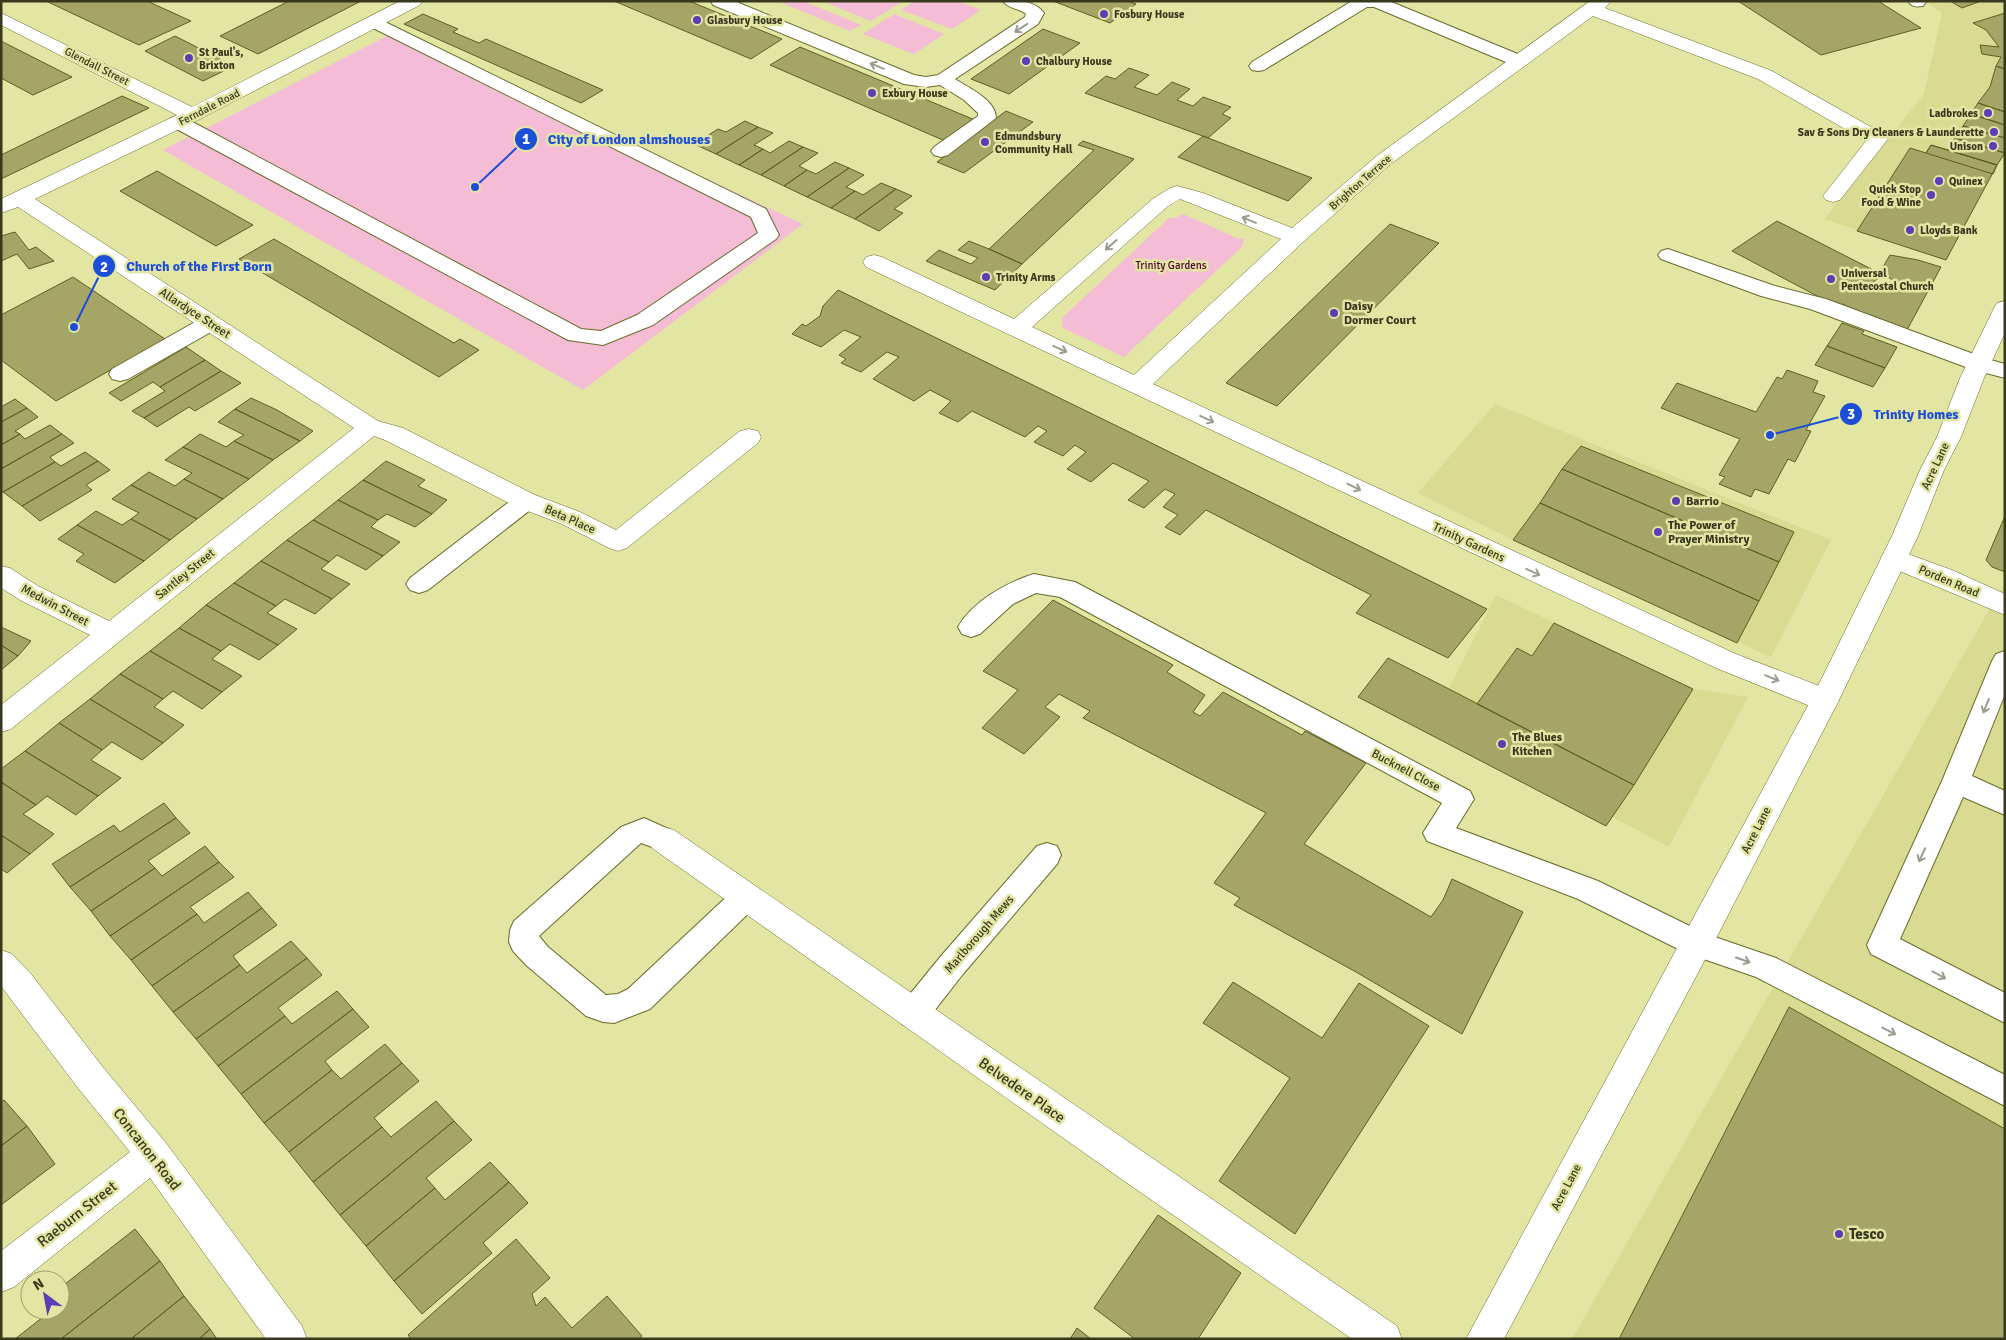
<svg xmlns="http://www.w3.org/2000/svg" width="2006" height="1340" font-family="Signika,sans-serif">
  <rect width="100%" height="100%" fill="#e3e5a3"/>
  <path fill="#d9db92" d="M1925,1H2005V153L1946,260L1824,219L1924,94L1942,13Z
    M1495,404L1831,540L1771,657L1513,540L1418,493Z
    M2005,582V1339H1572Z
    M1496,595L1693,689L1748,697L1669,847L1393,700L1358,697L1388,658L1449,689Z"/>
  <path fill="#f5bcd6" d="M785,1H803L861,25L850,31L782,3Z
    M822,1H903L871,21Z
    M914,1H958L981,10L952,29L901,10Z
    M894,14L944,34L914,54L863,34Z
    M393,33L803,224L583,390L163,150Z
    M1183,214L1239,239H1244L1242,247L1124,357L1063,328L1062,318L1169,218H1176Z"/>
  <path fill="#a4a566" stroke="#5e5f1f" d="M46,1H147L191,21L139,45Z
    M289,1H361L258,54L220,36Z
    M614,1H689L782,39L751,59Z
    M1053,1H1128L1136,4L1110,23Z
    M1738,1H1878L1921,28L1821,55Z
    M1950,1H1981L1962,8Z
    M2005,13V69L1996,66L2001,57L1982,54L1980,45L1999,47L1986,30L1973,23Z
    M423,14L458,29L453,32L479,43L486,39L603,90L581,103L404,24Z
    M1043,29L1080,43L1009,94L971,79Z
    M175,36L234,66L203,81L145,51Z
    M1,41L72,77L33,95L1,78Z
    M800,47L975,120L945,141L770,65Z
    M1996,66L2005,69V112L1978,103L1990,87Z
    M1129,68L1149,75L1134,87L1157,95L1172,82L1190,89L1177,100L1193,106L1203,97L1231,107L1222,114L1231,118L1208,138L1085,93L1106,76L1115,79Z
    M122,96L149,108L1,179V155Z
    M1978,103L2005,112V125L1971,114Z
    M1006,111L1033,122L964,173L937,162Z
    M1971,114L2005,125V138L1963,126Z
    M745,121L758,127L716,154L694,144L718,129L726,132Z
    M1963,126L2005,138V153L1955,138Z
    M758,127L773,133L754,145L763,149L739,165L716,154Z
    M1203,136L1312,178L1288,201L1178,157Z
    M1955,138L2005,153L1997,165L1948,150Z
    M789,141L803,147L761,175L739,165L763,149L770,153Z
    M1083,141L1134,159L1022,264L989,249L1094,150L1078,145Z
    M1931,145L1997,165L1946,260L1857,231L1910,148L1926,153Z
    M1931,145L1997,165L1993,174L1926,153Z
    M803,147L818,153L799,166L807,170L784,186L761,175Z
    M835,162L849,168L807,197L784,186L807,170L816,174Z
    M849,168L864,175L846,187L855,191L831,208L807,197Z
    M157,171L253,225L216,246L120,191Z
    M881,183L896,189L855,219L831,208L855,191L863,195Z
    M896,189L912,196L894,209L903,213L879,231L855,219Z
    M1777,221L1883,275L1873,282L1887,289L1896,282L1880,272L1890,255L1918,260L1941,267L1907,330L1858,312L1843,304L1838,307L1732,251Z
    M1390,224L1439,243L1277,406L1226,383Z
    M15,232L29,250L36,247L54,261L29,269L17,254L1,261V236Z
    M274,239L454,343L460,339L479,350L439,377L239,259Z
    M969,241L989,249L1022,264L995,290L926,261L939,250L971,264L978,258L958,250Z
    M73,277L165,339L56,401L1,360V315Z
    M838,290L1121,428L1487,609L1448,658L1356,613L1371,595L1206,510L1180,535L1165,527L1178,515L1163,507L1175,494L1165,489L1144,508L1128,500L1149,481L1113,463L1091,482L1067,469L1086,452L1075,445L1063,456L1034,442L1047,431L1038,426L1025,437L972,411L958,422L939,413L951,401L930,390L914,401L873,379L899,357L887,352L861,372L841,363L846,359L839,355L861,337L844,330L821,347L792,334L802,324L806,326L820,316L823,306Z
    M1842,323L1864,331L1862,334L1897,347L1885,368L1827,346Z
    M1827,346L1885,368L1873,387L1815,365Z
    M186,347L205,360L160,387L153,382L121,401L109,393Z
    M205,360L221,371L144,418L132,411L165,391L160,387Z
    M1787,370L1818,381L1813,392L1825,396L1806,430L1811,431L1795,462L1788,459L1769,494L1755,489L1751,497L1719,484L1725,477L1719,475L1740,439L1661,408L1677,383L1756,412L1777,377L1782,379Z
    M221,371L241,383L195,411L189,407L157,427L144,418Z
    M251,398L277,410L313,431L300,441L235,409Z
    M15,399L27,408L1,422V407Z
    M27,408L38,417L15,431L20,434L1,445V422Z
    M235,409L300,441L273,460L234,441L244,435L218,422Z
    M50,425L62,434L1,469V445L20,434L25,439Z
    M62,434L74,443L50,457L55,462L3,492L1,491V469Z
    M200,434L226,447L234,441L273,460L249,479L183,447Z
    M1581,446L1794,532L1779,562L1562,469Z
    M183,447L249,479L223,499L184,479L192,473L165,460Z
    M85,452L98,461L22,506L3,492L55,462L61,466Z
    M98,461L110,470L86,485L92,490L40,521L22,506Z
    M386,461L425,480L418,486L447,500L432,514L363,480Z
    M1562,469L1779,562L1759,601L1540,503Z
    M149,472L175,486L184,479L223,499L197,519L131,485Z
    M363,480L432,514L415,527L387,514L378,520L338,500Z
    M131,485L197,519L170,540L131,519L139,513L112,499Z
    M338,500L378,520L371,527L400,542L383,556L313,520Z
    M1540,503L1759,601L1737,643L1513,540Z
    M96,511L122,525L131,519L170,540L144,561L77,525Z
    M2005,516V572L1992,567L1986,560Z
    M313,520L383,556L366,570L337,555L329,562L287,540Z
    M77,525L144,561L115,583L76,561L84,554L58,539Z
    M287,540L329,562L321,569L350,584L332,599L261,561Z
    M261,561L332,599L315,614L285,599L276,606L234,583Z
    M234,583L276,606L267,613L297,629L278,645L206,605Z
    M1053,600L1173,665L1167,672L1205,695L1193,712L1200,716L1223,692L1302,735L1305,731L1366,763L1304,844L1431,917L1443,900L1452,879L1523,912L1462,1034L1356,972L1234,905L1240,898L1214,883L1266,813L1083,718L1090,711L1059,694L1045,707L1060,717L1024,754L982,728L1018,690L983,671Z
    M206,605L278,645L259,660L230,644L221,651L179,628Z
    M1554,623L1693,689L1634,785L1477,704L1517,648L1532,656Z
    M1,627L31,641L18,656L1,645Z
    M179,628L221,651L212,659L242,676L222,692L150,651Z
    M1,645L18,656L1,670Z
    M150,651L222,692L202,709L173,691L163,699L120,674Z
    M1388,658L1449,689L1634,785L1606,826L1358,697Z
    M120,674L163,699L154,707L184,725L163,743L90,699Z
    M90,699L163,743L142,760L112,742L102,750L59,723Z
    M59,723L102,750L91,760L121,778L98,796L25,751Z
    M25,751L98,796L76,815L47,796L36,805L1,782V769Z
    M1,782L36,805L23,814L54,834L30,854L1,835Z
    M164,803L176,818L70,887L52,864L114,825L120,832Z
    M176,818L190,833L148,861L155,868L91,911L70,887Z
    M1,835L30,854L7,873L1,869Z
    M205,846L219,862L110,936L91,911L155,868L162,876Z
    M219,862L234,877L190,907L197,914L131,960L110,936Z
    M248,892L262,908L152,986L131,960L197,914L204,923Z
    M262,908L277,925L233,956L240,965L173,1012L152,986Z
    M291,941L307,958L196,1039L173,1012L240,965L247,973Z
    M307,958L322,975L278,1008L285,1016L218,1066L196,1039Z
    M1233,982L1322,1038L1359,983L1429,1026L1295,1234L1219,1181L1290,1078L1203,1023Z
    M337,991L353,1009L241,1094L218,1066L285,1016L292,1024Z
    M1789,1007L2005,1129V1339H1619Z
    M353,1009L369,1027L325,1061L332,1070L264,1123L241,1094Z
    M385,1044L402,1063L289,1152L264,1123L332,1070L341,1079Z
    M402,1063L419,1081L374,1118L382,1127L313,1182L289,1152Z
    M4,1100L27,1126L1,1146V1102Z
    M436,1101L454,1121L340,1215L313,1182L382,1127L391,1137Z
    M454,1121L472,1140L426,1178L435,1188L366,1246L340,1215Z
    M27,1126L55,1164L1,1205V1146Z
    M490,1162L509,1182L394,1281L366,1246L435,1188L445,1200Z
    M509,1182L528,1203L483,1243L492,1253L422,1314L394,1281Z
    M1158,1215L1241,1273L1198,1339H1135L1094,1308Z
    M135,1229L160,1261L61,1339H15L52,1310H60V1304L66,1299L60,1288Z
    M516,1239L550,1278L532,1294L536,1306L545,1297L572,1328L607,1296L642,1336L639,1339H411L408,1335Z
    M160,1261L184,1296L131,1339H61Z
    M184,1296L210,1329L199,1339H131Z
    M1077,1328L1091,1339H1070Z
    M210,1329L217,1339H199Z"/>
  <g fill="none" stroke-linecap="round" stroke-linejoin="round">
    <g stroke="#696a2b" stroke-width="2">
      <path id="lane" d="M711,1H734L914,75L926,77L938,75L1025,17L1026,14C1019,8 1008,9 1003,1C1018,1 1034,0 1044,13L1038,24L955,79C969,88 996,100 996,118L948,155L941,157L934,155L931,151L934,147L978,116V113L964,100L940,85L926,87L904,84L713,5Z
        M1352,1H1389L1525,57L1528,61L1525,65L1519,66L1513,65L1374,7H1367L1264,70L1258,71L1252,70L1249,66L1252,62Z
        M1908,1H1925L1926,2L1923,6C1916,7 1912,7 1908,1Z
        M375,17L766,209L779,235L776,239L653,325L603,345L568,340L171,126L169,122L171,118L178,116L185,118L581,329L601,331L637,315L758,233L751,217L369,26L366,22L369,18Z
        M1668,249L1775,286L1826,299L1987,359L2005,364V378L1971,369L1810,309L1761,296L1661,259L1658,255L1661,251Z
        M210,316L218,318L221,323L218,328L128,379L120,381L112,379L109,374L112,369L202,318Z
        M526,493L534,495L538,501L534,507L428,590L419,593L410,590L406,584L410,578L518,495Z
        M1034,574L1075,582L1470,791L1474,799L1456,828L1598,881L1706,934L1776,958L2005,1075V1106L1756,977L1686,953L1578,899L1427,841L1423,833L1442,803L1060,597L1036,593L1013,604L980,634L971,637L962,634L958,627C972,602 1007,582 1034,574Z
        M2005,651V694L1972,776L2005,791V815L1963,797L1900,939L2005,993V1023L1871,954L1867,945L1942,781L1992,661L1996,654Z
        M644,818L673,831L677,839L673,847L663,851L641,843L539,936L548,947L606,995L618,994L628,989L736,888L746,884L756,888L761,897L756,906L650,1009L614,1023L603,1022L586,1016L526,965L513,951L509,942L510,930L514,921L621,827Z
        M1047,843L1057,846L1061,855L1057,864L963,974L924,1024L913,1028L902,1024L898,1014L902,1004L941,956L1037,846Z"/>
    </g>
    <g stroke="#696a2b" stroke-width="1">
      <path id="street" d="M400,1H423L420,5L200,119L35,199L378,421L403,428L535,495L580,512L616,530L740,431L749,429L758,431L761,437L758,443L627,548L618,551L609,548L562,524L517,507L385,440L374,436L11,729L1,732V705L90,635L20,600L1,588V566L10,568L38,586L109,621L354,428L18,207L1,213V199L177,115L1,25V13L192,107Z
        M1590,1H1611L1605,8L1772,71L1885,135L1888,139L1840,200L1833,202L1826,200L1823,196L1866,141L1758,79L1593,16L1392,163L1303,242L1153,384L1736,654L1835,692L1839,700L1835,708L1825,711L1815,708L1716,668L866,267L863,262L866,257L874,255L882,257L1014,319L1154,198L1170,188L1177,186L1203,193L1292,228L1378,155ZM1180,199L1281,239L1134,375L1032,327L1168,206Z
        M1894,549L1952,570L2005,594V615L1885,565L1881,558L1885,551Z
        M663,827L674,830L1397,1326L1402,1339H1352L1127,1183L652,848L648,839L652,830Z
        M1,950L12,954L31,974L102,1066L166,1143L302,1326L307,1339H266L150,1178L14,1287L1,1292V1251L130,1152L78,1088L1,986Z"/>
    </g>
    <g stroke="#696a2b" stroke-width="1">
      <path id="primary" d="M2005,301V333L1984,378L1961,437L1944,470L1918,536L1839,700L1708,954L1504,1339H1466L1811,700L1892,536L1920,470L1937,437L1960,378L1994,308L1997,303Z"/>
    </g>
    <use href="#lane" fill="#fff" fill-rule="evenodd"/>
    <use href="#street" fill="#fff" fill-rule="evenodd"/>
    <use href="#primary" fill="#fff" fill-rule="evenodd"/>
  </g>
  <defs><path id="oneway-shaft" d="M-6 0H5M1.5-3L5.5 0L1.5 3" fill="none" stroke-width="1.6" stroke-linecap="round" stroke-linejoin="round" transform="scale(1.25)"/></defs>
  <g stroke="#9b9c8e">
    <use href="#oneway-shaft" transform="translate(1021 28) rotate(147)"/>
    <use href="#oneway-shaft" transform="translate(877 66) rotate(-158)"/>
    <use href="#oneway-shaft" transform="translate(1249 220) rotate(-157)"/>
    <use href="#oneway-shaft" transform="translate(1111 245) rotate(139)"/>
    <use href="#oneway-shaft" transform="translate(1060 349) rotate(24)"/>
    <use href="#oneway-shaft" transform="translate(1207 419) rotate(25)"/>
    <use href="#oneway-shaft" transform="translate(1354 487) rotate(26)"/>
    <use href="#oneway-shaft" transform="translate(1533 572) rotate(25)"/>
    <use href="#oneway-shaft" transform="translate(1772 678) rotate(22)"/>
    <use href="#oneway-shaft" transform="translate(1986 706) rotate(112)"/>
    <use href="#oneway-shaft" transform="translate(1922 855) rotate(115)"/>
    <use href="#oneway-shaft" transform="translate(1743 960) rotate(19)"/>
    <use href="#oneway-shaft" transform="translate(1939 975) rotate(28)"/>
    <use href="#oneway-shaft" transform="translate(1889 1031) rotate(27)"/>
  </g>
  <g fill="#5d3db6" stroke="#e3e5a3" stroke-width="2">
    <circle cx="1104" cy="14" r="5"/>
    <circle cx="697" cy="20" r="5"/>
    <circle cx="189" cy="58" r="5"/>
    <circle cx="1026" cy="61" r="5"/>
    <circle cx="872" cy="93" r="5"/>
    <circle cx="1988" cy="113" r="5"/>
    <circle cx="1994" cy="132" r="5"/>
    <circle cx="985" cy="142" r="5"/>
    <circle cx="1993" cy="146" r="5"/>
    <circle cx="1939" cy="181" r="5"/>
    <circle cx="1931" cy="195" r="5"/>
    <circle cx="1910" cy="230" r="5"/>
    <circle cx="986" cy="277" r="5"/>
    <circle cx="1831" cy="279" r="5"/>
    <circle cx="1334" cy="313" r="5"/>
    <circle cx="1676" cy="501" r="5"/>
    <circle cx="1658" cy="532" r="5"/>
    <circle cx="1502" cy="744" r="5"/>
    <circle cx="1839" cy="1234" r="5"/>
  </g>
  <g text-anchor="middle" stroke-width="5" stroke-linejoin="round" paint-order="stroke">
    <g font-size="11" font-weight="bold" fill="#37381d" stroke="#e3e5a3" text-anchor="start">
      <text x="1114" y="18">Fosbury House</text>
      <text x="707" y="24">Glasbury House</text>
      <text x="199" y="56">St Paul's,<tspan x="199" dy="13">Brixton</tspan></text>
      <text x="1036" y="65">Chalbury House</text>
      <text x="882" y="97">Exbury House</text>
      <text x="1978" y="117" text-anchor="end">Ladbrokes</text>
      <text x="1984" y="136" text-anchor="end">Sav &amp; Sons Dry Cleaners &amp; Launderette</text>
      <text x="995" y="140">Edmundsbury<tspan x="995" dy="13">Community Hall</tspan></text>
      <text x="1983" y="150" text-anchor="end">Unison</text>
      <text x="1949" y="185">Quinex</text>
      <text x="1921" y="193" text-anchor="end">Quick Stop<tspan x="1921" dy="13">Food &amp; Wine</tspan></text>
      <text x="1920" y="234">Lloyds Bank</text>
      <text x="1841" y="277">Universal<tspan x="1841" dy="13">Pentecostal Church</tspan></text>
      <text x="996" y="281">Trinity Arms</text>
    </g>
    <g font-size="11" fill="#37381d" stroke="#e3e5a3">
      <text transform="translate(97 66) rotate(27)" y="4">Glendall Street</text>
      <text transform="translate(209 107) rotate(-27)" y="4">Ferndale Road</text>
      <text transform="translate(1360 182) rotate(-41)" y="4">Brighton Terrace</text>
    </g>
    <g font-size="11" fill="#4f0232" stroke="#e3e5a3">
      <text x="1171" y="269">Trinity Gardens</text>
    </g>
    <g font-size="12" font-weight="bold" fill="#37381d" stroke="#e3e5a3" text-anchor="start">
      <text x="1344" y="310">Daisy<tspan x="1344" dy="14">Dormer Court</tspan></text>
      <text x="1686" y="505">Barrio</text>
      <text x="1668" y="529">The Power of<tspan x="1668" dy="14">Prayer Ministry</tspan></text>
      <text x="1512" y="741">The Blues<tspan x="1512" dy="14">Kitchen</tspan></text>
    </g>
    <g font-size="12" fill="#37381d" stroke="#e3e5a3">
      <text transform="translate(195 313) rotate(33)" y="4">Allardyce Street</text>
      <text transform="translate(1935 466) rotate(-65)" y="4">Acre Lane</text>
      <text transform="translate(570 519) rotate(24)" y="4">Beta Place</text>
      <text transform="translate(1469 542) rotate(25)" y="4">Trinity Gardens</text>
      <text transform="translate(185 574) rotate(-39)" y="4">Santley Street</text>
      <text transform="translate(1949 581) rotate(23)" y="4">Porden Road</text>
      <text transform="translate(55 605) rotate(28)" y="4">Medwin Street</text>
      <text transform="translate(1406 770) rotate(28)" y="4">Bucknell Close</text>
      <text transform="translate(1756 830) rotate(-63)" y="4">Acre Lane</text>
      <text transform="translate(979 934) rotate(-49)" y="4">Marlborough Mews</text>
      <text transform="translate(1566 1187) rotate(-62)" y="4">Acre Lane</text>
    </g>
    <g font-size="15" fill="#37381d" stroke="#e3e5a3">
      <text transform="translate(1022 1090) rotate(35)" y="5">Belvedere Place</text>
      <text transform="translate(147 1149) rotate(52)" y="5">Concanon Road</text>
      <text transform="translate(77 1214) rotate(-38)" y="5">Raeburn Street</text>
    </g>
    <g font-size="15" font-weight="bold" fill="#37381d" stroke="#e3e5a3" text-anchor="start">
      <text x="1849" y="1239">Tesco</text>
    </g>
  </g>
  <path fill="none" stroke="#1d4ed8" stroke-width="2" d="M475 187L526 139M74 327L104 266M1770 435L1851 414"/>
  <g fill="#1d4ed8" stroke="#e3e5a3" stroke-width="2">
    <circle cx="475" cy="187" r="5"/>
    <circle cx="74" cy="327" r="5"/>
    <circle cx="1770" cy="435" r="5"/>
    <circle cx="526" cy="139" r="12"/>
    <circle cx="104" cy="266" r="12"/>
    <circle cx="1851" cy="414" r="12"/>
  </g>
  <g font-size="15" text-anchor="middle" font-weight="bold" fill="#fff">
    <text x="526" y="144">1</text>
    <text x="104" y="272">2</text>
    <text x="1851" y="419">3</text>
  </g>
  <g font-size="14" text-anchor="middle" font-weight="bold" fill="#1d4ed8" stroke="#e3e5a3" stroke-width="5" stroke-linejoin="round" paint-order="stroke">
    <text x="629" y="144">City of London almshouses</text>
    <text x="199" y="271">Church of the First Born</text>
    <text x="1916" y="419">Trinity Homes</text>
  </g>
  <rect width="2006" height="1340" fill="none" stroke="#37381d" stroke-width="5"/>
  <g transform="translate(45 1295) rotate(328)"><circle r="24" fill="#e3e5a3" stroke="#9ea06d"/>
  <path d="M0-4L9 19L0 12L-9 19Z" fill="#5d3db6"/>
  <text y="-8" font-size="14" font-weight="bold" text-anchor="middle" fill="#37381d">N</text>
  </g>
</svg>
